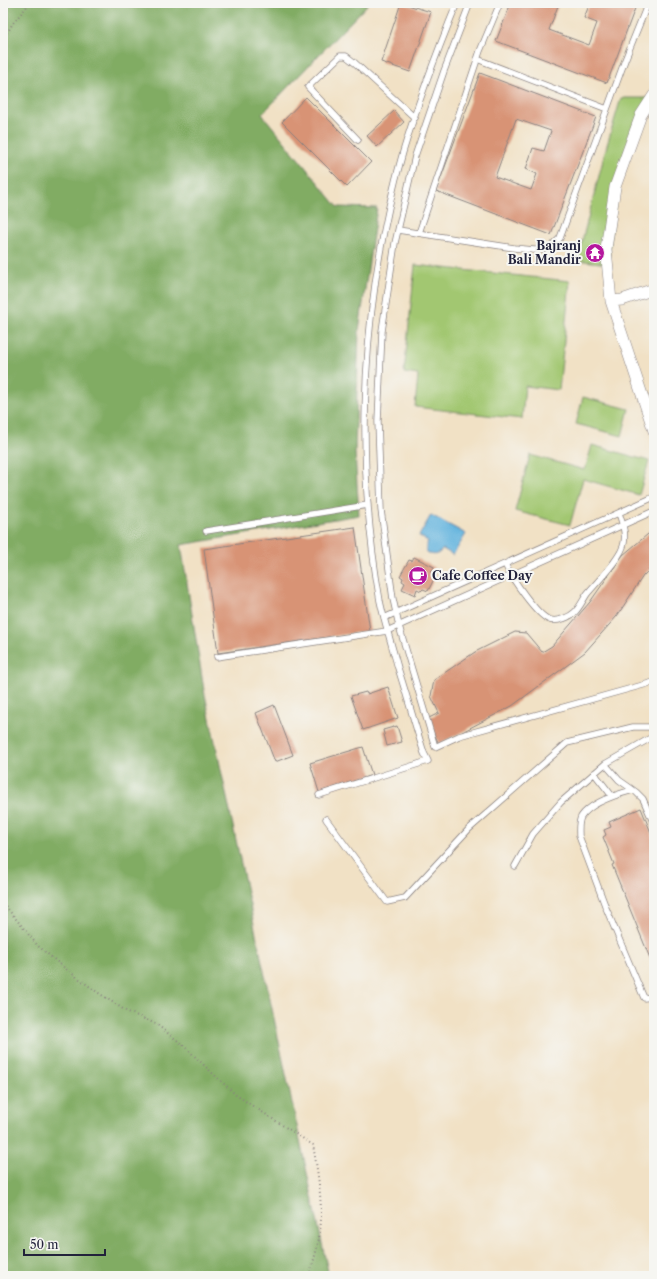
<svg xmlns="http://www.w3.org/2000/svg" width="657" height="1279" font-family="'Libre Caslon Text',serif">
  <rect width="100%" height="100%" fill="#f6f6f2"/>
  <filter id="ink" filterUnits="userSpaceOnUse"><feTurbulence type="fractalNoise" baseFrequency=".025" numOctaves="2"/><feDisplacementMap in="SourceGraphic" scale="8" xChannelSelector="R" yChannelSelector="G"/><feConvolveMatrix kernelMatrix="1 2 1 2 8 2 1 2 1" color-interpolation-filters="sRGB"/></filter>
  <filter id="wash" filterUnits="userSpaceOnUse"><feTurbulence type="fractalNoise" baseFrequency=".012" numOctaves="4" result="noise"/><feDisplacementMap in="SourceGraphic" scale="16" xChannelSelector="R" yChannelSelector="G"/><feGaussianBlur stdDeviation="0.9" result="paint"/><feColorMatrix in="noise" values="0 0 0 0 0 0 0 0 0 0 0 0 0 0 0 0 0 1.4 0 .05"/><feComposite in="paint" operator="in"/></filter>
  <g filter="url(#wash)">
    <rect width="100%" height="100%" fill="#f1e1c5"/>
    <path fill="#a2c771" stroke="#627456" d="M621,98H652L617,182L608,264L577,260L607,145Z
      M415,265L570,281L559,390L525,386L522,419L415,407L418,375L404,373Z
      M583,397L629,409L622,436L576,424Z
      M592,445L649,461L639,495L583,479L570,525L515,511L530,455L585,470Z"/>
    <path fill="#81ac63" stroke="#52674f" d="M3,3H369L262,114L338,207L377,208L359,330L355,452L359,515L181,545L204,690L329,1276H3Z"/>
    <path fill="#63b4de" stroke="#426b8c" d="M431,515L466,534L453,555L443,549C438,555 433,557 426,551V547L428,541L419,536Z"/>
    <g id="blocks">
      <path fill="#d89374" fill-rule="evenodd" d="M401,3L431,12L410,72L381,62Z
        M511,3H559L549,30L589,45L597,23L584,18L590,3H637L607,83L496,41Z
        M480,73L596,117L551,235L436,191ZM516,119L551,131L544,151L533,148L526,169L537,174L531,190L495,177Z
        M306,97L371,162L347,187L282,122Z
        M394,111L404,122L377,147L367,136Z
        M355,527L370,631L218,653L204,549Z
        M654,529V565L643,576L617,616L585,652L512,706L439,744L427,719L439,713L431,696L434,680L475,652L515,632L526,633L542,652L552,646L590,602L623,555Z
        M414,557L434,567L431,573L436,575L428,591L423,589L421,591L417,589L415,595L402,589L405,583L402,581L403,578L400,576L409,560L412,561Z
        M388,687L398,718L363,730L351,696L366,692L367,694Z
        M274,705L293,755L275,762L256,713Z
        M397,726L402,742L387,746L383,730Z
        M363,747L372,775L319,792L310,763Z
        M641,808L654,840V968L612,865L614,864L603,837L606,835L604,830L611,827L609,822Z"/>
    </g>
  </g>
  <g filter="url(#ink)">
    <use href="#blocks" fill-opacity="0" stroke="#8a8280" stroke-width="1"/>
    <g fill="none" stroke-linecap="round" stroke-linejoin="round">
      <g stroke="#8a8280" stroke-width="7">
        <path id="service" d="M470,3L444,71L415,156L395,243L382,331L378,421L381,510L393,599L399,626L435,747L459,736L654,682
          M477,59L607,109
          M358,140L308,87L340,56H346L355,63L415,118
          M398,230L514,248L534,250H543L551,247L560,238L625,60L648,3
          M419,233L480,51L500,3
          M206,531L368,505
          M505,564C511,577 537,616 550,620C558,622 570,617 575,612C580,607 583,600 587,594C597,582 622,557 624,543C626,532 622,523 619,513
          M384,618L654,497
          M217,657L387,631L654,511
          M605,764L619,780L636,792L643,799L654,824
          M594,773L612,796
          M633,790C618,794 590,803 581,817C578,823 579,830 579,836L606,908L644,998L654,997
          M319,795L428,761L424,753C415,725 407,696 398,668C392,646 385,624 380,601C354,455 362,295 403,152C418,102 437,52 457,3
          M326,819L387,902L405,898L469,829L567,743L633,727H654
          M515,866L533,834L561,802L605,764L654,736"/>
      </g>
      <g stroke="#8a8280" stroke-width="12">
        <path id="minor" d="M654,95L641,115L615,187L606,249L611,301L654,431
          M611,301L622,300L654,289"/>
      </g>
      <path stroke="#8a8280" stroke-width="2" stroke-dasharray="1 3" stroke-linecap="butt" d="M3,40L13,23L30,3
        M3,903L38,946L66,969L97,992L126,1011L156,1024L182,1044L208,1069L236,1095L313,1145C317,1168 321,1192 321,1216C321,1236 315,1257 309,1276"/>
      <use href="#service" stroke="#fff" stroke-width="5.5"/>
      <use href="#minor" stroke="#fff" stroke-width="11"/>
    </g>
  </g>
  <defs>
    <g id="temple-disc" transform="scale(1)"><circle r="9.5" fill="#b5179e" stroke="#f6f6f2"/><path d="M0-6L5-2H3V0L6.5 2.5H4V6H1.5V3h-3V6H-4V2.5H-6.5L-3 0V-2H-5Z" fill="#fff"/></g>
    <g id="cafe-disc" transform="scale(1)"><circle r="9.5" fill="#b5179e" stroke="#f6f6f2"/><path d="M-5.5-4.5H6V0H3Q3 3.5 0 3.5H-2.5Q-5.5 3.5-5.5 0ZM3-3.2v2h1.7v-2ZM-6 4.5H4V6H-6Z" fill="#fff"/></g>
  </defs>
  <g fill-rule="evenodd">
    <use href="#temple-disc" x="595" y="253"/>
    <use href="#cafe-disc" x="418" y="576"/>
  </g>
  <g text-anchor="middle" stroke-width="4" stroke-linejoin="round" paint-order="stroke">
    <g font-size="12" font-weight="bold" fill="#22223b" stroke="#f6f6f2" text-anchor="end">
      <text x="581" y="250">Bajranj<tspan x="581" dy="14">Bali Mandir</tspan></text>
      <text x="432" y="580" text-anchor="start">Cafe Coffee Day</text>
    </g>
  </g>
  <rect width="657" height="1279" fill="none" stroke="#f6f6f2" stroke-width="16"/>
  <path d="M24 1249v6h81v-6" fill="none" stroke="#22223b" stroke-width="2"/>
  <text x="30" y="1249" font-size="12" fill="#22223b" stroke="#f6f6f2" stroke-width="3" paint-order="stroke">50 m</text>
</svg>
